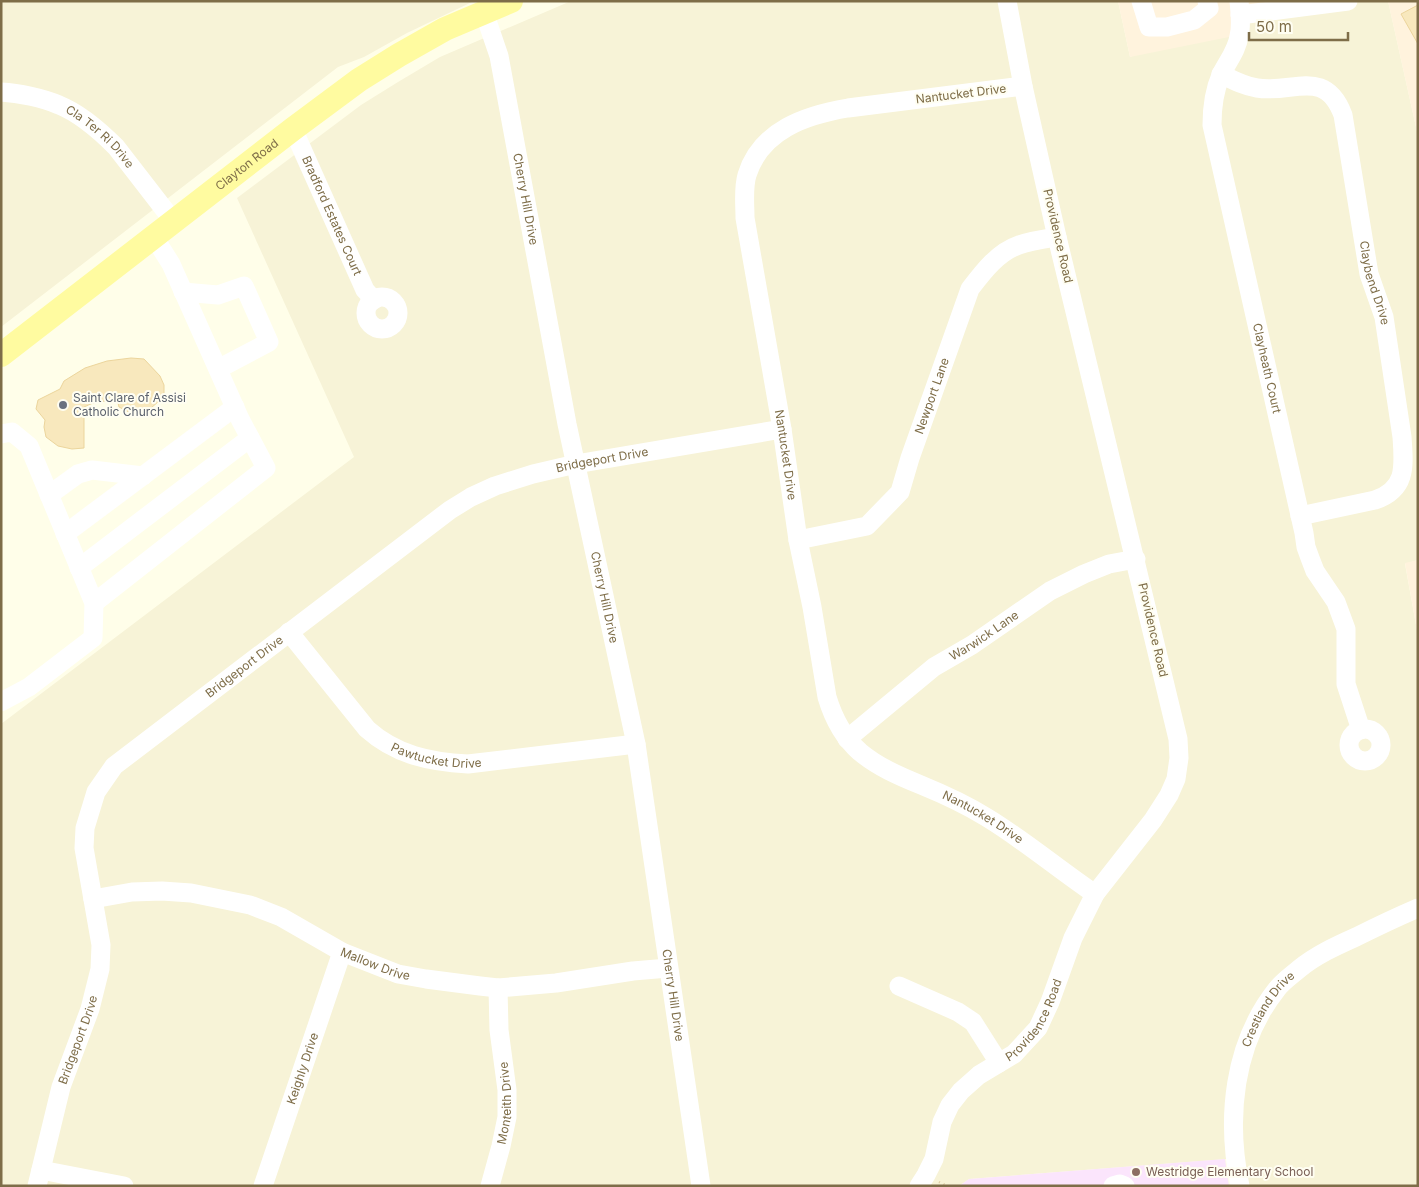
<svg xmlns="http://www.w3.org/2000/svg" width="1419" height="1187" font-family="Inter,sans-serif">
  <rect width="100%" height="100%" fill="#fffee9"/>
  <path fill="#f7f3d7" d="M1,1H474L407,33L364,57L338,67L1,327Z
    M571,1H1118L1130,57L1256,5L1289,1H1388L1418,136V560L1405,564L1418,636V1186H1245L1240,1158L969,1179L959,1186H1V724L354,457L237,198L361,105L398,82L440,57Z"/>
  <path fill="#fff3dd" d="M1118,1H1289L1256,5L1229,37L1130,57Z
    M1388,1H1418V136Z
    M1418,560V636L1405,563Z"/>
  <path fill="#fbe5fc" d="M1225,1159L1229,1186H959L969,1179Z"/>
  <path fill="#f8e8bd" stroke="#ecd59c" d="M1418,5V44L1401,14Z
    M131,358L144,359L160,376L164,385V394L159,401L151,408L141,411L129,412L119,407L117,399L93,403L84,407V448L72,449L58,446L46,437L44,427L45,420L36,409L38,400L60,389L64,381L85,368L107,361Z"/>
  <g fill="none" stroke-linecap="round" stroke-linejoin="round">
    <path stroke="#decc9f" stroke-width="2.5" stroke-dasharray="1 4" stroke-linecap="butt" d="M939,1182L947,1186"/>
    <g stroke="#fff" stroke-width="19">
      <path d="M1141,1L1149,27H1167L1194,20L1209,8L1207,1"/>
      <path id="s1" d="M1239,1C1240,13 1242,25 1239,36C1237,51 1227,62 1221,75C1214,91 1212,107 1212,125L1304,533L1306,547L1310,558L1315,571L1336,602L1346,629V684L1361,730"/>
      <path id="s2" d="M484,12L499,56L567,424L636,744L701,1186"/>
      <path d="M1240,15L1348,1"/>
      <path id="s3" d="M1221,74C1233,80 1244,86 1257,88C1293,94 1325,67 1343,115L1369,274L1384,317L1402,437C1404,466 1407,489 1375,500L1300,516"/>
      <path id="s4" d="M1023,86L848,108C806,115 761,130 747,175C743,188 745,204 745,218L782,429L798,540L812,607L827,697C833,717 844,738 860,752C878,767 899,776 921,785C943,794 965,804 986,817C1024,840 1058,869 1095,894"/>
      <path id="s5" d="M1,92C19,93 43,98 59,105C79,113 101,132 116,147L174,222"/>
      <path id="s6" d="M293,129L365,290L374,300"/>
      <path d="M183,292L218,295L244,286L269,342L218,369"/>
      <circle cx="382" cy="313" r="16"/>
      <path d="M1,434L12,432L29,446L94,603L93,638L29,687L1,702"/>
      <path d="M49,495L78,474L92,470L143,476"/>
      <path d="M65,534L235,407"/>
      <path id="s7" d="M798,540L867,526L900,492L910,458L970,289C983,272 998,252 1019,245C1031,241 1045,239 1057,237"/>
      <path d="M79,568L250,438"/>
      <path d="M94,603L266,468L240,419L171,264L154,237"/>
      <path id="s8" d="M289,632L367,729C396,755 430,762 468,764L636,744"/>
      <circle cx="1365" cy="745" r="16"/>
      <path id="s9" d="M847,739L934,667L972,645L1050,591L1084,574L1109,564L1136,559"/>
      <path id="s10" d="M93,899L132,892L162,891L191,893L250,905L281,917L342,952L398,974L426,979L480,986L498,988L556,983L633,971L668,968"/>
      <path d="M899,986L958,1012L973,1022L999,1063"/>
      <path d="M41,1170L124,1186"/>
      <path id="s11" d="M37,1186L61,1087L90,1009L100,969L101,945L84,848L85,828L96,792L114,766L450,510L471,497L495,486L533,474L576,464L782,429"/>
      <path id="s12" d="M263,1186L342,952"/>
      <path id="s13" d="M490,1186L501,1146L507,1117V1090L499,1030L498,988"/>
      <path id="s14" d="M919,1186L926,1175L934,1159L942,1122L950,1105L961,1091L979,1075L1014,1054L1038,1028L1050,1002L1073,938L1095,894L1153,820L1169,795L1176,779L1179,758L1178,739L1057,237L1023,86L1007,1"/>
      <path d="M1113,1186L1120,1184L1125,1186"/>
      <path id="s15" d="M1240,1186C1226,1119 1233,1044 1277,989C1282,982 1292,975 1299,969C1316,955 1336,946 1356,937C1376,927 1397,917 1418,908"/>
    </g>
    <path stroke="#fffba0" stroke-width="24" id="s16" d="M1,355L293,129L359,80L399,55L445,29L511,1"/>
  </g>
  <circle fill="#6b7280" stroke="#fffef2" stroke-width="2" cx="63" cy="405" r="5"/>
  <circle fill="#8d6e63" stroke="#fffef2" stroke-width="2" cx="1136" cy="1172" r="5"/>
  <g text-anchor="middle" stroke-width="4" stroke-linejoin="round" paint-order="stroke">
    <g font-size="12" fill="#7e6d48" stroke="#fffef2">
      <text transform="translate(961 94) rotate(-7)" y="4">Nantucket Drive</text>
      <text dy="4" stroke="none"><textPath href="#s5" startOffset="112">Cla Ter Ri Drive</textPath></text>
      <text dy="4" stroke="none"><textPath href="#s16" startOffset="311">Clayton Road</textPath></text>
      <text dy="4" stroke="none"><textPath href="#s2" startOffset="192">Cherry Hill Drive</textPath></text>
      <text dy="4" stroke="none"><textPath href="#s6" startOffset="95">Bradford Estates Court</textPath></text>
      <text transform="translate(1058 236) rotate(77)" y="4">Providence Road</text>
      <text dy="4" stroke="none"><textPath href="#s3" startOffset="310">Claybend Drive</textPath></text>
      <text dy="4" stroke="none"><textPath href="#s1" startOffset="379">Clayheath Court</textPath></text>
      <text dy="4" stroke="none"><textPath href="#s7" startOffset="219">Newport Lane</textPath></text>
      <text dy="4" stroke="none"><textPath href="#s4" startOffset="588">Nantucket Drive</textPath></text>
      <text dy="4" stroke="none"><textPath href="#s11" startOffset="1022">Bridgeport Drive</textPath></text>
      <text dy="4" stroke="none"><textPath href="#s2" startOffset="598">Cherry Hill Drive</textPath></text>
      <text transform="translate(1153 630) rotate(77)" y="4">Providence Road</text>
      <text dy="4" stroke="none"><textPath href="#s9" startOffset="172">Warwick Lane</textPath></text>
      <text dy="4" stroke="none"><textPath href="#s11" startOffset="602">Bridgeport Drive</textPath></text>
      <text dy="4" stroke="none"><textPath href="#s8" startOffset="201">Pawtucket Drive</textPath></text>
      <text dy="4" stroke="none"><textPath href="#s4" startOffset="1038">Nantucket Drive</textPath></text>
      <text dy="4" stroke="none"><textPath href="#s10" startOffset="298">Mallow Drive</textPath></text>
      <text dy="4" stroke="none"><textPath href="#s2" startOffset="1002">Cherry Hill Drive</textPath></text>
      <text dy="4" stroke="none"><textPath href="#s15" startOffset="185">Crestland Drive</textPath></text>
      <text dy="4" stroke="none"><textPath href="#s14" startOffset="210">Providence Road</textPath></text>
      <text dy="4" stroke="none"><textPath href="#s11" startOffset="152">Bridgeport Drive</textPath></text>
      <text dy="4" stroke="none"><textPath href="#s12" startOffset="124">Keighly Drive</textPath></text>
      <text dy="4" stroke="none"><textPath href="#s13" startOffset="85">Monteith Drive</textPath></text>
    </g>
    <g font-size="12" fill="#5b616d" stroke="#fffef2" text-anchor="start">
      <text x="73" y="402">Saint Clare of Assisi<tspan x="73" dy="14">Catholic Church</tspan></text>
    </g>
    <g font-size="12" fill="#785e54" stroke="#fffef2" text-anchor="start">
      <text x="1146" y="1176">Westridge Elementary School</text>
    </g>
  </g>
  <rect width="1419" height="1187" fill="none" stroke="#7e6d48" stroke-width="5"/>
  <path d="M1249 32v8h99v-8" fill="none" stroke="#7e6d48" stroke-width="2.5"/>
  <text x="1256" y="32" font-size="15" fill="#7e6d48" stroke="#fffef2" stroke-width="4" paint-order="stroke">50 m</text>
</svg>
